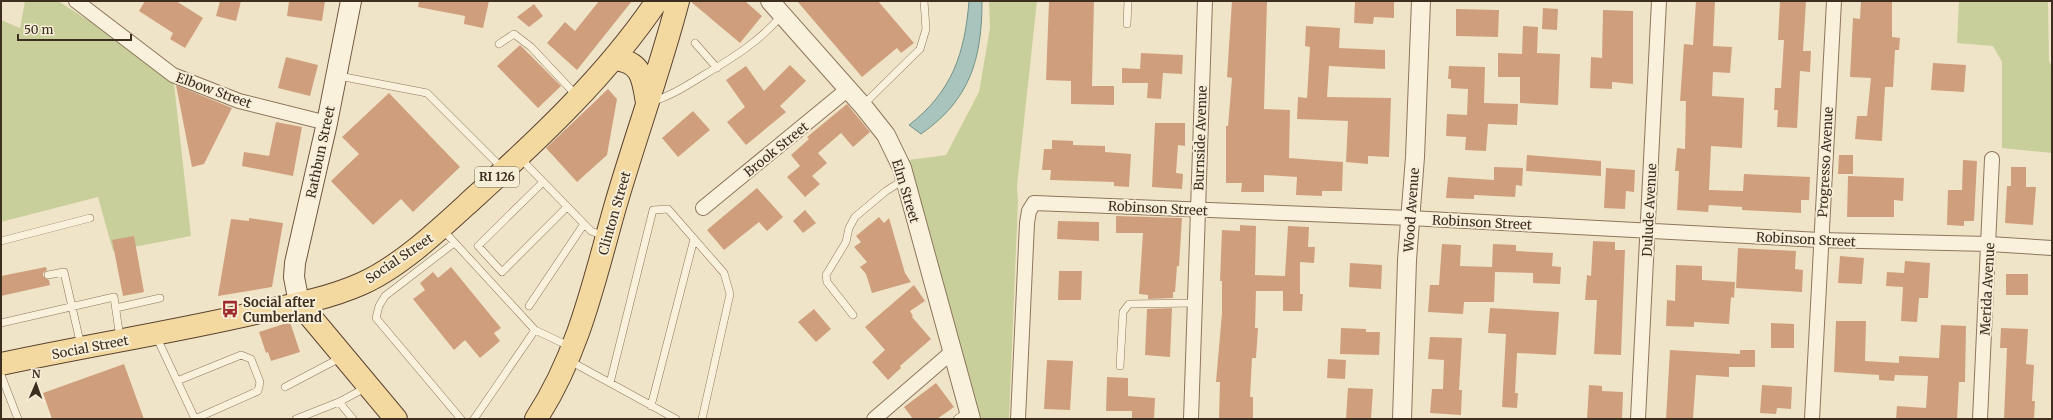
<svg xmlns="http://www.w3.org/2000/svg" width="2053" height="420" font-family="Merriweather,serif">
  <rect width="100%" height="100%" fill="#f0e4c8"/>
  <path fill="#c9cf9b" d="M25,1H58L173,75L191,236L113,251L98,197L1,222V20L20,28Z
    M989,1H1037L1017,186L1018,201L1009,419H975L901,161L946,155L979,92L990,28Z
    M1959,1H2048L2049,61L2052,67V153L2002,148V62L1993,46L1957,43Z"/>
  <path fill="#a9c4bc" stroke="#6f938a" d="M969,1H982C982,59 970,100 921,134L909,125C952,92 965,53 969,1Z"/>
  <path fill="#cf9f7d" d="M145,1H176L203,18L185,48L170,39L173,33L139,11Z
    M220,1H241L236,21L216,16Z
    M289,1H325L322,21L287,16Z
    M419,1H489L483,28L464,24L465,16L418,7Z
    M599,1H632L577,70L547,43L565,22L575,31Z
    M690,1H745L762,16L740,43Z
    M797,1H878L914,43L901,53L897,48L862,77Z
    M1049,1H1094L1092,86H1114V105L1071,104V81L1046,80Z
    M1232,1H1267L1264,109L1290,110L1289,158L1343,162L1342,191H1322V196L1296,195L1297,177L1264,175V192H1241L1242,183H1226V126H1228L1232,78L1227,77Z
    M1355,1H1394V18L1374,17L1373,24L1354,23Z
    M1696,1H1715L1713,46L1732,47L1730,73L1713,72L1712,96L1744,98L1742,148L1711,146L1709,190L1743,191L1744,174L1810,177L1809,200H1801V213L1742,210V207L1709,205L1708,212L1677,210L1679,171H1675L1677,148L1685,149L1686,101H1680L1684,44L1693,45Z
    M1780,1H1806L1803,51H1811L1810,72L1800,71L1797,128L1777,127L1778,110H1774L1775,88H1781L1784,40H1778Z
    M1861,1H1892V37L1900,38L1899,50H1895L1893,87H1885L1882,141L1855,139L1857,116H1867L1871,78L1850,77L1853,18L1860,19Z
    M534,4L543,16L529,27L517,17Z
    M1543,8L1558,9L1557,30L1542,29Z
    M1456,9L1499,10L1498,37L1456,36Z
    M1603,10L1633,11V84L1612,82V89L1590,88L1591,57L1602,58Z
    M1306,26L1340,28L1339,48L1385,50V69L1329,66L1327,97L1391,98L1389,157L1368,156V164L1346,162L1348,121L1297,119L1298,97L1307,98L1310,47L1305,46Z
    M1523,26L1538,27L1537,53L1560,54L1558,105L1520,103V77H1498V53L1522,54Z
    M520,45L561,86L538,108L497,66Z
    M1141,53L1183,55L1182,74L1163,73L1161,99L1147,98L1148,83H1122V68L1140,69Z
    M286,57L318,65L310,96L278,88Z
    M1933,63L1966,65L1964,92L1931,90Z
    M790,65L806,81L780,106L786,112L746,145L727,122L745,107L726,80L746,66L764,91Z
    M1449,66L1485,67L1484,103L1518,104L1517,125L1488,124L1486,151L1465,150L1466,137L1446,136L1447,114L1467,115L1468,89L1451,88V79H1448Z
    M176,85L232,108L204,164L192,167Z
    M608,89L617,99L607,155L577,182L546,148Z
    M389,93L460,167L413,212L401,199L373,225L331,181L359,154L342,137Z
    M847,104L870,132L853,147L841,133L818,153L827,163L812,176L820,184L805,197L787,177L800,166L791,155L809,139L807,137Z
    M693,111L710,130L678,157L662,138Z
    M276,122L302,127L293,176L242,166L244,152L269,156Z
    M1155,123H1185V146L1178,145L1176,173L1183,174L1182,189L1152,187Z
    M1052,140L1073,141V145L1105,146V152L1131,154L1129,187L1114,186V182L1050,180L1051,170H1042L1044,149H1052Z
    M1527,155L1601,161V176L1526,171Z
    M1839,155H1853V174H1838Z
    M1963,160L1977,161L1974,221H1964V226L1947,225L1948,190H1962Z
    M1494,167L1523,168L1522,186L1516,185L1515,197L1474,195V199L1446,198L1448,177L1494,180Z
    M2011,167H2026V187H2036L2033,225L2005,223L2007,186H2011Z
    M1606,168L1635,170L1634,192L1626,191L1625,209L1604,208Z
    M1848,176L1904,178L1903,201L1894,200V217H1847Z
    M757,188L783,217L767,231L759,222L724,250L707,230Z
    M805,210L816,223L803,233L793,221Z
    M1116,216L1182,218L1179,266H1177L1175,292H1173V298L1148,299V295L1139,294L1143,233H1116Z
    M879,217L884,223L889,218L905,273L911,282L872,293L866,274L860,267L867,262L854,247L861,242L856,236Z
    M249,218L283,223L272,287L218,296L231,219L249,221Z
    M1058,221L1099,222V241L1057,239Z
    M1240,225L1256,226L1255,275L1285,276L1288,226L1309,227L1308,247H1315L1314,263L1300,262V294H1303L1302,311H1283V291H1256L1255,328H1258L1256,358H1252L1250,397H1253V419L1219,418L1220,382H1216L1222,313V281H1220L1222,230L1240,231Z
    M134,236L144,292L123,296L112,240Z
    M1593,241L1615,242V250H1625L1621,355L1594,354L1597,300H1585L1587,275L1591,276Z
    M1442,244L1461,245L1460,266L1492,267L1493,244L1516,245V251L1553,253L1552,266L1561,267L1560,284L1533,283V273L1495,272L1494,302H1464L1463,314L1428,312L1430,285H1439Z
    M1738,248L1796,251L1795,269L1803,270L1802,292L1736,288Z
    M1840,256L1864,258L1862,284L1838,283Z
    M1905,261L1930,263L1928,298H1919L1917,322L1901,321L1903,287L1886,286L1887,272L1904,273Z
    M1350,263L1382,265L1381,289L1349,287Z
    M1676,265L1702,266V280L1735,282L1734,298L1731,297L1729,324L1694,322V327L1666,326L1667,300L1675,301Z
    M46,267L47,270L43,273V276L49,280L50,285L1,296V276Z
    M451,267L501,328L494,333L500,341L480,358L465,340L454,350L413,299L425,290L420,283L433,272L438,278Z
    M1059,271H1082L1081,300H1058Z
    M2006,274H2028V295H2006Z
    M914,285L925,301L910,311L913,316L912,317L931,339L900,366L901,368L888,380L872,362L885,350L865,327Z
    M1172,308L1170,357L1145,355L1147,309Z
    M1490,308L1559,312L1556,355L1517,353L1515,393H1518L1517,408L1502,407L1506,334L1488,333Z
    M814,309L831,329L816,342L798,322Z
    M1836,321H1866L1865,361L1899,363V356L1939,358L1941,325L1966,326L1965,382H1959L1957,419H1896L1897,406L1926,408L1928,376L1895,375L1894,381L1879,380V375L1834,372Z
    M290,322L300,352L271,361L268,352L266,353L259,332Z
    M1771,323L1794,324V348H1771Z
    M1341,328L1366,329V332H1380L1379,355L1340,354Z
    M2001,328L2028,329L2026,364L2034,365L2032,401H2035L2034,419H2004L2007,348H2000Z
    M1430,337L1462,338L1459,390H1462L1461,415L1430,413L1432,389H1443L1444,360L1428,359Z
    M1670,350L1740,354V350H1755V367H1729V377L1696,375L1693,419H1666Z
    M1328,359L1346,360L1345,379L1327,378Z
    M1047,360L1073,361L1070,410L1044,409Z
    M124,364L144,419H52L43,393Z
    M1107,377L1128,378V396L1155,398L1154,419H1132V411H1106Z
    M936,383L954,407L937,419H913L904,407Z
    M1589,385L1602,386V391L1623,392L1622,419H1587Z
    M1762,385L1792,387L1791,409L1777,408L1776,414L1760,413Z
    M1348,388L1373,389L1371,419H1346Z"/>
  <g fill="none" stroke-linecap="round" stroke-linejoin="round">
    <g stroke="#8d765c" stroke-width="8">
      <path id="service" d="M1127,24L1128,1
        M695,43L717,68
        M499,44L514,34L531,47L577,96
        M339,76L427,93L503,169
        M651,102C671,96 686,86 704,75C734,57 759,42 782,15
        M863,105L920,49L926,29L924,1
        M520,158L591,231L604,236
        M543,182L478,246L502,272L567,207
        M443,230L535,330L571,347
        M1,241L90,218
        M454,243L385,296L379,306L376,318L461,419
        M48,275L64,272L81,346
        M529,306L584,224
        M116,308L160,298
        M853,315L827,282L826,275L846,242L849,228L855,217L886,191L905,179
        M1,323L114,297L120,338
        M156,336L195,419
        M570,361L676,419
        M1120,366L1123,312L1129,304L1194,303
        M1,375L18,419
        M177,381L241,355L251,359L260,382L258,391L195,419
        M610,383L653,210L668,209L724,273L730,294L702,419
        M285,387L342,357
        M339,402L353,419
        M651,406L694,239
        M296,419L339,402L367,387
        M474,419L535,330
        M957,419L968,411"/>
    </g>
    <g stroke="#8d765c" stroke-width="16">
      <path id="minor" d="M76,1L173,75L239,101L327,123
        M703,208L848,89
        M874,419L953,351
        M1018,419L1027,223L1029,211L1034,203L1410,218L1820,240L1989,244L2052,248
        M1191,419L1205,1
        M1638,419L1659,1
        M1812,419L1834,1
        M1980,419L1992,159"/>
    </g>
    <g stroke="#8d765c" stroke-width="20">
      <path id="tertiary" d="M770,1L863,106L886,135L902,168L971,419
        M1402,419L1407,260L1415,157L1421,1"/>
    </g>
    <g stroke="#6f573f" stroke-width="22">
      <path id="secondary" d="M299,303L294,277L295,263L327,123L351,1"/>
    </g>
    <g stroke="#5b4430" stroke-width="24">
      <path id="primary" d="M613,59C642,61 643,78 647,103
        M299,303L396,419
        M1,364C84,346 168,333 251,314C288,306 327,299 361,284C402,266 443,226 476,196C542,136 607,75 657,1
        M536,419C579,353 594,281 615,207C635,138 660,70 678,1"/>
    </g>
    <use href="#service" stroke="#faf1dc" stroke-width="7"/>
    <use href="#minor" stroke="#faf1dc" stroke-width="14"/>
    <use href="#tertiary" stroke="#faf1dc" stroke-width="18"/>
    <use href="#secondary" stroke="#faf1dc" stroke-width="20"/>
    <use href="#primary" stroke="#f3d9a0" stroke-width="22"/>
  </g>
  <defs>
    <g id="bus-bare" transform="scale(1.38)"><path d="M-5-6H5V4H4V6H2V4H-2V6H-4V4H-5ZM-3.5-4V0h7V-4ZM-3.5 1.2v1.5H-2V1.2ZM2 1.2v1.5H3.5V1.2Z" fill="#9e2a2b" stroke="#f7eed8" stroke-width="2.5" paint-order="stroke"/></g>
  </defs>
  <g fill-rule="evenodd">
    <use href="#bus-bare" x="230" y="309"/>
  </g>
  <g text-anchor="middle" stroke-width="4" stroke-linejoin="round" paint-order="stroke">
    <rect fill="#f7eed8" stroke="#756857" stroke-width="1" x="475" y="167" width="44" height="20" rx="3"/>
    <g font-size="12" font-weight="bold" fill="#3d2e20">
      <text x="497" y="181">RI 126</text>
    </g>
    <g font-size="13" fill="#3d2e20" stroke="#f7eed8">
      <text transform="translate(214 90) rotate(20)" y="5">Elbow Street</text>
      <text transform="translate(1200 138) rotate(-88)" y="5">Burnside Avenue</text>
      <text transform="translate(776 149) rotate(-39)" y="5">Brook Street</text>
      <text transform="translate(320 152) rotate(-78)" y="5">Rathbun Street</text>
      <text transform="translate(1825 162) rotate(-87)" y="5">Progresso Avenue</text>
      <text transform="translate(906 191) rotate(73)" y="5">Elm Street</text>
      <text transform="translate(1158 208) rotate(3)" y="5">Robinson Street</text>
      <text transform="translate(1411 210) rotate(-86)" y="5">Wood Avenue</text>
      <text transform="translate(1649 210) rotate(-87)" y="5">Dulude Avenue</text>
      <text transform="translate(614 213) rotate(-74)" y="5">Clinton Street</text>
      <text transform="translate(1482 222) rotate(3)" y="5">Robinson Street</text>
      <text transform="translate(1806 239) rotate(3)" y="5">Robinson Street</text>
      <text transform="translate(399 258) rotate(-34)" y="5">Social Street</text>
      <text transform="translate(1987 289) rotate(-87)" y="5">Merida Avenue</text>
      <text transform="translate(90 347) rotate(-11)" y="5">Social Street</text>
    </g>
    <g font-size="13" font-weight="bold" fill="#3d2e20" stroke="#f7eed8" text-anchor="start">
      <text x="243" y="307">Social after<tspan x="243" dy="15">Cumberland</tspan></text>
    </g>
  </g>
  <rect width="2053" height="420" fill="none" stroke="#3d2e20" stroke-width="4"/>
  <g transform="translate(36 384) rotate(2)" stroke="#f7eed8" stroke-width="3" paint-order="stroke">
  <path d="M0-3L7 15L0 10L-7 15Z" fill="#3d2e20"/>
  <text y="-6" font-size="11" font-weight="bold" text-anchor="middle" fill="#3d2e20">N</text>
  </g>
  <path d="M18 34v6h113v-6" fill="none" stroke="#3d2e20" stroke-width="2"/>
  <text x="24" y="34" font-size="12" fill="#3d2e20" stroke="#f7eed8" stroke-width="3" paint-order="stroke">50 m</text>
</svg>
